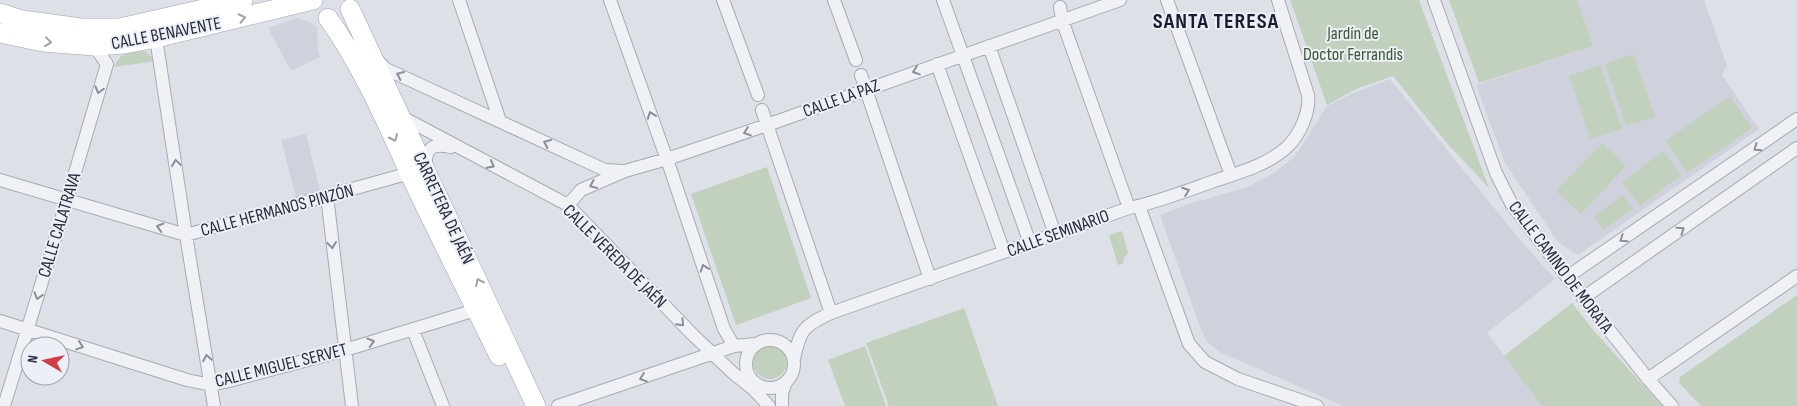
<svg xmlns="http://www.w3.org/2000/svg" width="1797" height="406" font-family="'Sofia Sans Condensed',sans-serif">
  <rect width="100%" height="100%" fill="#dde0e7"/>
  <path fill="#cfd2dc" d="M1577,0H1704L1727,65L1722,75L1759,129L1578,255L1558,242L1505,163L1476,85L1593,46Z
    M297,18L307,21L317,27L318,50L320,57L291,71L268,28Z
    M1390,79L1515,234L1555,279L1487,333L1543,406H1343L1220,352L1207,342L1200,327L1160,215L1189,204L1250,186L1277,171L1295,156L1327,106L1351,94Z
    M306,134L320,191L296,198L281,140Z"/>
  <path fill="#c1d1be" d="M1290,0H1419L1489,188L1446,142L1393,76L1356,89L1327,105Z
    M1449,0H1577L1593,46L1479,83Z
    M145,51L156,61L114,67C121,51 129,53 145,51Z
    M1633,54L1655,117L1626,126L1605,64Z
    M1600,65L1622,129L1590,139L1569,76Z
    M1730,96L1752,128L1687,173L1665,141Z
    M1602,143L1626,166L1581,214L1556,191Z
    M1663,151L1681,175L1640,206L1622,182Z
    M767,167L811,298L736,325L691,194Z
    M1623,195L1633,209L1603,230L1594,216Z
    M1122,231L1128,253L1124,257L1123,264L1118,265L1109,235Z
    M1797,295V406H1701L1679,383L1680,377Z
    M1572,303L1594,331L1662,406H1542L1504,356Z
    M964,308L998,406H889L866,343Z
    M753 362a17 17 0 1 1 34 0a17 17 0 1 1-34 0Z
    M865,346L886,406H845L828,360Z"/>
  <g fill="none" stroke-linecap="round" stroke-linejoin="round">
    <g stroke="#a6aab4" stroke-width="14">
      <path id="street" d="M459,0L500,121
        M610,0L671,171L724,329L734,346
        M723,0L758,95
        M834,0L856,60
        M943,0L1030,243
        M1167,0L1231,175
        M1434,0L1496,173L1511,203L1567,277L1648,379L1672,406
        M1060,7L1062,20L1129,208
        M156,38L186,235L214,406
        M989,46L1055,234
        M376,59L386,69L605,170L622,171
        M937,64L1004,252
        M861,75L930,279
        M762,110L831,313
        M402,117L568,205L693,335L733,373L752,388L769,406
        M425,168C426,148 431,143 451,147
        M0,180L186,235L410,173
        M327,196L352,406
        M568,205L581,190L625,171L667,159L767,125L1120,0
        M1139,206L1189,344L1205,362L1238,379L1317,406
        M1567,277L1797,119
        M1583,298L1797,148
        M0,321L187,380L211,385L229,381L345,350L482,308
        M413,330L443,406
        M746 364a24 24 0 1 1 48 0a24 24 0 1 1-48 0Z
        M794,359C800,330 803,326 831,313L1129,208C1158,202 1186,191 1214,181C1238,173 1268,165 1287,147C1300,135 1310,112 1308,95L1278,0
        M1648,379L1797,276
        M4,406L67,200L107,64L94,46
        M558,406L734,346L756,344
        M782,406V393L786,382"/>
    </g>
    <g stroke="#9ca3b3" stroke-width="20">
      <path id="primary" d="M350,9L536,406
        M0,13L22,20L81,28H120L243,0
        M328,18C362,66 385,119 409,172C438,234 469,295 499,356
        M0,33L43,42L94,46L125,44L156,38L313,0"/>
    </g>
    <use href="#street" stroke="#eff1f5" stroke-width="12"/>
    <use href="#primary" stroke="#fff" stroke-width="19"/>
  </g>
  <defs><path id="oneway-chevron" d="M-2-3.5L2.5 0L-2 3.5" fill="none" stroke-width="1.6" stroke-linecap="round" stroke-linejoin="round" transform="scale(1.25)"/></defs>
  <g stroke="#9da0a8">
    <use href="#oneway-chevron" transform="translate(242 18) rotate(-12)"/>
    <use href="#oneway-chevron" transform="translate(48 42) rotate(7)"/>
    <use href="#oneway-chevron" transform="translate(394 138) rotate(66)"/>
    <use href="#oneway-chevron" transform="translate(479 282) rotate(-116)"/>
  </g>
  <g stroke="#8a8e9a">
    <use href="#oneway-chevron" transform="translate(916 71) rotate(161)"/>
    <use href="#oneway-chevron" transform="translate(400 75) rotate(-155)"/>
    <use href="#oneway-chevron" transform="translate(99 90) rotate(106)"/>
    <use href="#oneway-chevron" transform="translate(651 115) rotate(-110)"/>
    <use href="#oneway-chevron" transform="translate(747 132) rotate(161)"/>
    <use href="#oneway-chevron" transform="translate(547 143) rotate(-155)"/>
    <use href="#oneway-chevron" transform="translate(1757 148) rotate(145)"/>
    <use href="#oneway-chevron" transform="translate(176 163) rotate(-98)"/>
    <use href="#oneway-chevron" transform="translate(491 165) rotate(28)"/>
    <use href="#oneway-chevron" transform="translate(593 185) rotate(157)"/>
    <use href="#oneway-chevron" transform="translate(1186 191) rotate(-20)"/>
    <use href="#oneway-chevron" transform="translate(160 227) rotate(-164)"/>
    <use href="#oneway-chevron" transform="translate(1681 230) rotate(-35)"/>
    <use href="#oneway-chevron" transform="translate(1623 239) rotate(146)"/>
    <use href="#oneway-chevron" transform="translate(332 245) rotate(83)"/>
    <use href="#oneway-chevron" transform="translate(704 268) rotate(-109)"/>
    <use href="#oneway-chevron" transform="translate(38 296) rotate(107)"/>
    <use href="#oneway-chevron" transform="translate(681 323) rotate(46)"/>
    <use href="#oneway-chevron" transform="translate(371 342) rotate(-16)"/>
    <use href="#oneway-chevron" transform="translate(80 346) rotate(18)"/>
    <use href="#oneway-chevron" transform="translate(207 358) rotate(-100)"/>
    <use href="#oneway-chevron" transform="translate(643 378) rotate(161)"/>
  </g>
  <g text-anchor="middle" stroke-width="4" stroke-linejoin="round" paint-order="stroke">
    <g font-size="18" fill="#262c3e" stroke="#eceff5">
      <text transform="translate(166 33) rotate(-11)" y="6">CALLE BENAVENTE</text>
      <text transform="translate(841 98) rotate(-20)" y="6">CALLE LA PAZ</text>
      <text transform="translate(444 208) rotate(65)" y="6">CARRETERA DE JAÉN</text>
      <text transform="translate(277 210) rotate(-15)" y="6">CALLE HERMANOS PINZÓN</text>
      <text transform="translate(59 225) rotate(-73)" y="6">CALLE CALATRAVA</text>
      <text transform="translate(1058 233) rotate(-20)" y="6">CALLE SEMINARIO</text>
      <text transform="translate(615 256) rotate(45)" y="6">CALLE VEREDA DE JAÉN</text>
      <text transform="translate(1561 267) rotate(53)" y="6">CALLE CAMINO DE MORATA</text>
      <text transform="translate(281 365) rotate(-14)" y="6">CALLE MIGUEL SERVET</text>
    </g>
    <g font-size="18" fill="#365a33" stroke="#eceff5">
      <text x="1353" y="39">Jardín de<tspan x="1353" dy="21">Doctor Ferrandis</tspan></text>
    </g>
    <g font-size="22" font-weight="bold" letter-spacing="1" fill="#181e2f" stroke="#eceff5">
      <text x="1216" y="28">SANTA TERESA</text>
    </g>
  </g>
  <g transform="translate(45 361) rotate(279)"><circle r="24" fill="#eceff5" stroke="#9da1ac"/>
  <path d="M0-4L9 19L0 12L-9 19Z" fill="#d13d43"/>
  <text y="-8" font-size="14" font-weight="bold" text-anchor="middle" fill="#262c3e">N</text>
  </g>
</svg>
